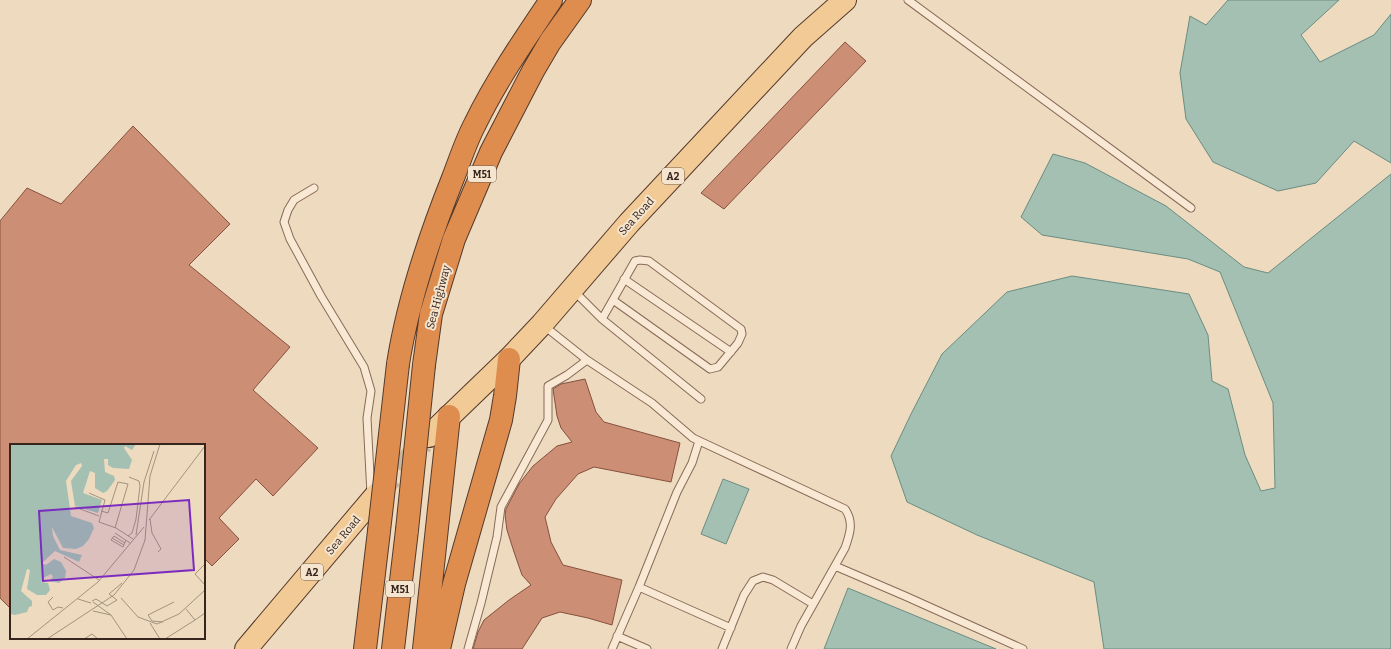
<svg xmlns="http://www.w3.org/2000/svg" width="1391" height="649" font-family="Bitter,serif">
  <rect width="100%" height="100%" fill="#eedabf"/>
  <path fill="#a3c0b3" stroke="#6a8d80" d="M1228,0H1339L1301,35L1320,62L1374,35L1391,14V163L1354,141L1316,183L1278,191L1213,162L1186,119L1180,73L1190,16L1206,25Z
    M1053,154L1085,163L1166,206L1244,267L1268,273L1391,174V649H1104L1094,582L977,535L907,502L891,456L911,414L942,354L1007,292L1072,276L1189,294L1208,335L1212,381L1228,389L1245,455L1261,491L1275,488L1273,403L1220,272L1188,259L1042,235L1021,217Z
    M723,479L749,489L726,544L701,534Z
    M848,588L996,649H824Z"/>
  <path fill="#cc8e75" stroke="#86513e" d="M845,42L866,61L724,209L701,193Z
    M133,126L230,224L189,265L290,347L253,390L318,448L273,496L256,479L219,518L239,539L212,566L204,558V445H11V609L0,598V221L27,188L61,204Z
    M585,379L596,412L604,422L680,443L671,482L594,467L578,474L556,499L545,517L551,542L563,565L622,580L612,625L588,618L560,612L542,618L522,649H473L478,632L484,620L509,600L531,585L522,575L514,552L507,530L505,515L506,509L519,484L533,466L557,446L572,442L561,428L557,416L553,389L561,384Z"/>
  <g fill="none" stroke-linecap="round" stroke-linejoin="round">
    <path stroke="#c9b69e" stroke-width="22" stroke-dasharray="22 11" stroke-linecap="butt" d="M377,494L423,443"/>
    <g stroke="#866b58" stroke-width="9">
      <path id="service" d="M908,0L1191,208
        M314,188L294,200L288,210L284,222L290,239L321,296L364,367L371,391L367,418L371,494
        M624,279L731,352
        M574,291L602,319L701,399
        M602,319L635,261L640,260L649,261L741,329L742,334L738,343L718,367L710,369L613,300
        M543,325L587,360L652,403L693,438L845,509C854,522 850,534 845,548L801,626L791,649
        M835,566L905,596L1023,649
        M639,587L731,628
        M617,636L647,649
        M468,649L481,603L497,537L501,507L548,420V386L567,375L587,360
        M612,649L639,587L677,492L692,463L699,441
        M722,649L744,595L753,581L763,577L773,580L813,604"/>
    </g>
    <g stroke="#543a2c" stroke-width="24">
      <path id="primary" d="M429,436L509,359L542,324L629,223L803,37L845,0
        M246,649L377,494"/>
    </g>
    <g stroke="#543a2c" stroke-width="24">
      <path id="motorway" d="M398,364C408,300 429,238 453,178C460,160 466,141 475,124C496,81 524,40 551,0
        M424,365L431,314L454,239L491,152L533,71L550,42L580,0
        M365,649L379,531
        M393,649L407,530
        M424,649L449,416
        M439,649L454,584L501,420L505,396L509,359"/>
    </g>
    <use href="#service" stroke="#f9e8d3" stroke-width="7"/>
    <use href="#primary" stroke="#f2ca96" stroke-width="22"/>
    <use href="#motorway" stroke="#de8d4f" stroke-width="22"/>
    <g stroke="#543a2c" stroke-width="24" stroke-linecap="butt">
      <path id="motorway-bridge" d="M407,530L424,365
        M379,531L398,364"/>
    </g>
    <use href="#motorway-bridge" stroke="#de8d4f" stroke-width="22"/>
  </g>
  <g text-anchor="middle" stroke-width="4" stroke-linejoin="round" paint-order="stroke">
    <g fill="#f5e5cf" stroke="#6f5f52" stroke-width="1">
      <rect x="468" y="166" width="28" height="16" rx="3"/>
      <rect x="662" y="168" width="22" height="16" rx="3"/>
      <rect x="301" y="564" width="22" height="16" rx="3"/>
      <rect x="386" y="581" width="28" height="16" rx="3"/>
    </g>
    <g font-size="10" font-weight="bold" fill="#36251c">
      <text x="482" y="178">M51</text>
      <text x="673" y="180">A2</text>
      <text x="312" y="576">A2</text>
      <text x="400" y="593">M51</text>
    </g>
    <g font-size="11" fill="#36251c" stroke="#f5e5cf">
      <text transform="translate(636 216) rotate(-48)" y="4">Sea Road</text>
      <text transform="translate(438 297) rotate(-75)" y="4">Sea Highway</text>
      <text transform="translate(343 535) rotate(-50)" y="4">Sea Road</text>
    </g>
  </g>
  <g transform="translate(10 444)">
    <rect width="195" height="195" fill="#eedabf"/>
    <path d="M0,0H126L122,6L115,2L114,4L122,16L119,25L103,24L98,21V15H94L95,28L104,32L105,36L97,47L93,49L85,44V29L80,27L73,49L92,56L88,69L65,62L61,37L72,22L71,19L66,21L56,37L61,72L82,79L84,84L79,95L73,102L66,105L53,104L42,83L43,92L50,106L72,111L69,118L45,107L32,119L36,121L44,115L51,118L56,127L55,134L49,139L39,137L43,133L41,130L35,133L31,138L38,139L40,146L36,151H27L17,145L20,126L17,125L11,147L22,157V162L19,163L17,168L5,171L0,170Z" fill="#a3c0b3"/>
    <path fill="none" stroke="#a4927e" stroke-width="1" d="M79,49L95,56L89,78L106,84L123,95M65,63L89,72M91,67L98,69L108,38L118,40L105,84M140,75L142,89L151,105L148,108M139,76L195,2M105,89L120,99M126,91L134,38L144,7M118,92L122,89L126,75L130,42L129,37L119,33M102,94L114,101M115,99L104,92L101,96L113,103L116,96M54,113L89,136M195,120L185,130L195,141M43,153L38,158L43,166L48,163L53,164M111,154L128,173L147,180L169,170L195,146M68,155L81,159M107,156L99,150L112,139M82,157L86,155L97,162L107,156M83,158L101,171L117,195M176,165L185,176L195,169M83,167L101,171M153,178L142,177L138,171L164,158M140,179L150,195M17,195L88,138L134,83M37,195L104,151L124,126L135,96L140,32L150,0M74,195L82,190L88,195M155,195L185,176"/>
    <path fill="#7b2cbf" fill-opacity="0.15" stroke="#7b2cbf" stroke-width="2" d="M179,56L184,126L33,137L29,67Z"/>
    <rect width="195" height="195" fill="none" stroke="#36251c" stroke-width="2"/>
  </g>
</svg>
